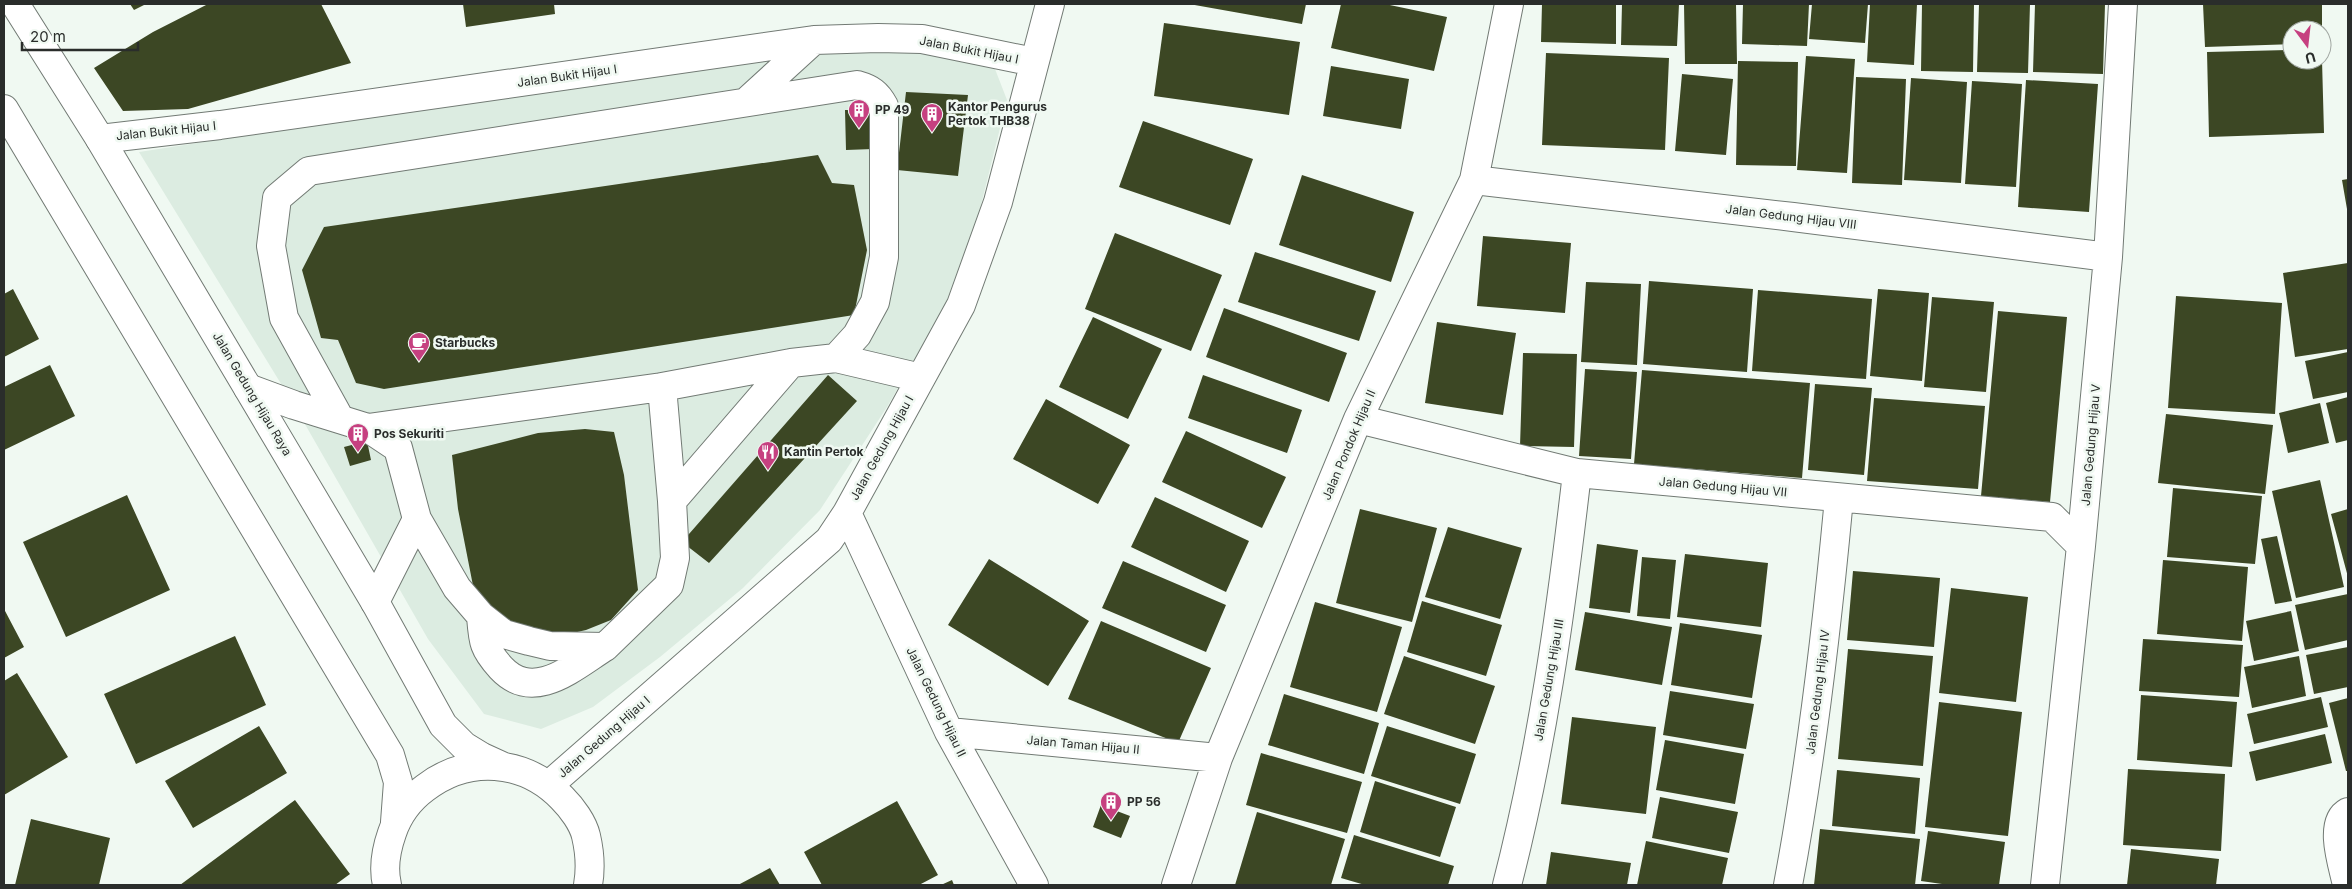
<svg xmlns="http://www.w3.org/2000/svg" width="2352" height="889" font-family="Inter,sans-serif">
  <rect width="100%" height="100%" fill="#f0f9f2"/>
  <path fill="#dcece1" d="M878,38L945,54L995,69L1007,100L978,217L945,306L887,407L820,510L743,588L660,657L593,707L541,729L484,714L428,639L294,405L139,152Z"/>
  <path fill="#3c4724" d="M130,4H146L134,10Z
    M208,4H321L351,63L188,109L123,111L94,68L153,32Z
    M463,4H554L555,14L466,27Z
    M1189,4H1306L1302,24Z
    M1341,4H1385L1447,17L1434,71L1331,48Z
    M1542,4H1616V44L1541,42Z
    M1622,4H1679L1677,46L1621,45Z
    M1684,4H1736L1737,64H1685Z
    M1743,4H1809L1807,46L1742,44Z
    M1812,4H1868L1865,43L1809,39Z
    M1870,4H1917L1914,65L1867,62Z
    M1922,4H1974L1973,72L1921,71Z
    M1979,4H2030L2028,73L1977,72Z
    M2035,4H2105L2103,74L2033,72Z
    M2203,4H2322V30H2292V44L2205,47Z
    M1164,23L1300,42L1289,115L1154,96Z
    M2292,50V60H2322L2324,133L2209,137L2207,52Z
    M1546,53L1669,58L1665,150L1542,145Z
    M1806,56L1855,59L1847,173L1797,170Z
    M1738,61L1798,62L1796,166L1736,165Z
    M1331,66L1409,79L1401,129L1323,116Z
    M1682,74L1733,79L1726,155L1675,151Z
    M1856,77L1906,79L1902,185L1852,183Z
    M1911,78L1967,82L1961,183L1904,180Z
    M2026,80L2098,84L2089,212L2018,207Z
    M1972,81L2022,84L2016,187L1965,184Z
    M906,92L968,95L958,176L897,170Z
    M845,110H873V149L846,150Z
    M1143,121L1253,159L1230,225L1119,187Z
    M818,155L832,183L854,185L867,250L854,315L384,389L356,383L338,340L321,338L302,270L324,227Z
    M1302,175L1414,212L1391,282L1279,245Z
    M2348,179V209H2347L2342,180Z
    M1115,233L1222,275L1191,351L1085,309Z
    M1483,236L1571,243L1565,313L1477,306Z
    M1255,252L1376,291L1359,341L1238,302Z
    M2348,263V349L2295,357L2283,273Z
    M1649,281L1753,289L1747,372L1643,364Z
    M1586,282L1641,284L1637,365L1581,362Z
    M13,289L39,339L4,357V294Z
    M1878,289L1929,293L1922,381L1870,376Z
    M1758,290L1872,299L1866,379L1752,371Z
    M2176,296L2282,303L2275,414L2168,408Z
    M1932,297L1994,302L1986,392L1924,387Z
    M1224,308L1347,353L1329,402L1206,357Z
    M1998,311L2067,317L2050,502L1981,496Z
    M1093,317L1162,349L1128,419L1059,387Z
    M1437,322L1516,333L1503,415L1425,403Z
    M2348,352V392L2313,399L2305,361Z
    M1523,353L1577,354L1574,447L1520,446Z
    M50,365L75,416L4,450V387Z
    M1585,369L1637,372L1631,459L1579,456Z
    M1642,370L1810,383L1802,478L1634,464Z
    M828,375L857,401L709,563L682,542Z
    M1203,375L1302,410L1287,453L1188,418Z
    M1815,384L1872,388L1864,475L1808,470Z
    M2348,397V440L2336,443L2326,403Z
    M1874,398L1985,406L1978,489L1867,481Z
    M1046,399L1130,445L1098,504L1013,459Z
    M2320,403L2329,443L2288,453L2279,413Z
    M2166,414L2273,425L2265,494L2158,483Z
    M585,429L614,432L624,475L638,590L611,620L586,630L564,635L535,638L477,606L458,509L452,455L538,433Z
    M1186,431L1286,477L1262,528L1162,482Z
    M367,441L371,460L350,466L344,447Z
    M2320,480L2344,587L2296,598L2272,491Z
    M2173,488L2262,496L2255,564L2167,557Z
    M127,495L170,590L66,637L23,542Z
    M1155,497L1249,541L1226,592L1131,547Z
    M1360,509L1437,528L1412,622L1336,603Z
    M2348,509V577L2331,514Z
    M1448,527L1522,548L1500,619L1425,597Z
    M2277,536L2292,601L2275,604L2261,539Z
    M1597,544L1638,550L1630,613L1589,608Z
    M1685,554L1768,563L1761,627L1677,617Z
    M1642,557L1676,560L1670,619L1637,616Z
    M989,559L1089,621L1048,686L948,625Z
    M2163,560L2248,567L2242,641L2157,634Z
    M1123,561L1226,605L1206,652L1102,608Z
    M1853,571L1940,578L1934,647L1847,640Z
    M1951,588L2028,597L2016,702L1939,693Z
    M2348,594V640L2305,650L2295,605Z
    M1422,601L1502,625L1486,676L1407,652Z
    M1315,602L1402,627L1377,712L1290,687Z
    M4,609L24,647L4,658Z
    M2291,611L2299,651L2254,661L2246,621Z
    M1585,612L1672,627L1662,685L1575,670Z
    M1101,621L1211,668L1178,743L1068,699Z
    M1680,623L1762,635L1752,698L1671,685Z
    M235,636L266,705L136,764L104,694Z
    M2143,639L2243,645L2239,697L2139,691Z
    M2348,647V687L2314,694L2306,655Z
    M1848,649L1933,656L1923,766L1838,759Z
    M1404,656L1495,686L1475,744L1384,714Z
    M2299,656L2306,696L2252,708L2244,667Z
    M17,673L68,757L4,795V681Z
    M1670,691L1754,704L1746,749L1663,735Z
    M1284,694L1379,723L1364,774L1268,745Z
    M2141,695L2237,702L2232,767L2137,760Z
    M2321,697L2328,727L2254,744L2247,714Z
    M2348,698V771H2346L2329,703Z
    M1939,702L2022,712L2008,836L1925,827Z
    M1572,717L1656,727L1646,814L1561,804Z
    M259,726L287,773L193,828L165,781Z
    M1387,726L1476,754L1460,804L1371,776Z
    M2325,734L2332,763L2256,781L2249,752Z
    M1665,740L1744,754L1735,804L1656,790Z
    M1261,753L1362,782L1347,833L1246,805Z
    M2128,769L2225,774L2221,851L2123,845Z
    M1837,770L1920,778L1915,834L1832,826Z
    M1375,781L1456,807L1440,857L1360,832Z
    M1660,797L1738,812L1729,853L1652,838Z
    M295,800L350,874L335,885H180Z
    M897,801L938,875L919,885H822L804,852Z
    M1101,805L1130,816L1121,838L1093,827Z
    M1257,812L1345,839L1331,885H1235Z
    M31,819L110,838L99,885H15Z
    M1820,829L1920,839L1915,885H1814Z
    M1928,831L2005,842L1999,885H1949L1921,881Z
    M1354,835L1454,866L1448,885H1365L1341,878Z
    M1646,841L1728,858L1722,885H1637Z
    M2131,849L2219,859L2216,885H2127Z
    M1551,852L1631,863L1627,885H1546Z
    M770,868L780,885H738Z
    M952,880L954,885H941Z"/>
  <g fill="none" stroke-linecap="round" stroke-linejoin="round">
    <g stroke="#727a74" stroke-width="30">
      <path id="minor" d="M746,102L814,40
        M100,139L220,125L814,40L878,38L922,39L1034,62
        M1474,180L1793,217L2108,257
        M662,387L672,501
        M248,388L294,405L368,428L662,387L791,363L836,358L921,378
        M340,419L284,318L271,246L277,198L309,171L857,85C871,89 877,93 884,106V257L875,302L857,335L836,358
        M1358,419L1577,473L2052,517L2081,546
        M368,428L398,448L417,519L457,588L481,616L504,634L529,641L550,646L605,647L669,585L675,558L672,501L791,363
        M847,513L949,732L1034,885
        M375,602L417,519
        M481,616C483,642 483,648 501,668C534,703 573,667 605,647
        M949,732L1218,758
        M549,785L829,540L847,513L961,305L998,202L1050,4
        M1176,885L1218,758L1358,419L1474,180L1509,4
        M1507,885C1542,749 1561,612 1577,473
        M1788,885C1812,757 1827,628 1839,498
        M2045,885L2081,546L2108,257L2123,4
        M2347,885C2343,866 2328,823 2348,812"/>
    </g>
    <g stroke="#727a74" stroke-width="30">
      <path id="major" d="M15,4L100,139L375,602L443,725L464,746L482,757L504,767
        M4,109L390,755L398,782L395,822
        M387,885C383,868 386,850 392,833C398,815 410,799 425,788C468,755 524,759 562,798C572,808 583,823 586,836C590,853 591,868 588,885"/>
    </g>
    <use href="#minor" stroke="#fff" stroke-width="28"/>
    <use href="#major" stroke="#fff" stroke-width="28"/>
  </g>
  <defs>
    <g id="building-pin" transform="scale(1.125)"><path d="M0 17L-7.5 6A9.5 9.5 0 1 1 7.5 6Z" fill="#c64080" stroke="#f0f9f2"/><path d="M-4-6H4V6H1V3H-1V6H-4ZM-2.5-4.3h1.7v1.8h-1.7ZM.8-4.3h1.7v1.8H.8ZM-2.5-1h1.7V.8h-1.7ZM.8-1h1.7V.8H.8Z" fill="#fff"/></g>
    <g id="cafe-pin" transform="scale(1.125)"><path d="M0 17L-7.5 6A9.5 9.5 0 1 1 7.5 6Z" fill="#c64080" stroke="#f0f9f2"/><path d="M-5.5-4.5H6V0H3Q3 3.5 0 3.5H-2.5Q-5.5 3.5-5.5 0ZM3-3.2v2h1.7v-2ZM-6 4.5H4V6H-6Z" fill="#fff"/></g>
    <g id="restaurant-pin" transform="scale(1.125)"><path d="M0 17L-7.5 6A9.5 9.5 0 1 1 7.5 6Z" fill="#c64080" stroke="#f0f9f2"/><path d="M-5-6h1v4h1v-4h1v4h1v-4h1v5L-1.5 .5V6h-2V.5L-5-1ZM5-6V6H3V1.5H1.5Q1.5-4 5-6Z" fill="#fff"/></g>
  </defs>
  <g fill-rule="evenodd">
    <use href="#building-pin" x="859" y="110"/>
    <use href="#building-pin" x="932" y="114"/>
    <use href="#cafe-pin" x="419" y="343"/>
    <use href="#building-pin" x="358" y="434"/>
    <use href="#restaurant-pin" x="768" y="452"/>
    <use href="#building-pin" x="1111" y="802"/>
  </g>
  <g text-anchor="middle" stroke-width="5" stroke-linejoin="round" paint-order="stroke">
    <g font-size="12" fill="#2a2d2b" stroke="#f0f9f2">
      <text transform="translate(969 50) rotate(11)" y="4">Jalan Bukit Hijau I</text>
      <text transform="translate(567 76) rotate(-8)" y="4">Jalan Bukit Hijau I</text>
      <text transform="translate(166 131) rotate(-6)" y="4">Jalan Bukit Hijau I</text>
      <text transform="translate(1791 217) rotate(7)" y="4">Jalan Gedung Hijau VIII</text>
      <text transform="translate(252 394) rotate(59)" y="4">Jalan Gedung Hijau Raya</text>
      <text transform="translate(1349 445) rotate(-67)" y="4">Jalan Pondok Hijau II</text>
      <text transform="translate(2091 445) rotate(-85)" y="4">Jalan Gedung Hijau V</text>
      <text transform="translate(882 448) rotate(-61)" y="4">Jalan Gedung Hijau I</text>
      <text transform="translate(1723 487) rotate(5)" y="4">Jalan Gedung Hijau VII</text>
      <text transform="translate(1549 680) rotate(-80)" y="4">Jalan Gedung Hijau III</text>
      <text transform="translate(1818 692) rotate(-83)" y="4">Jalan Gedung Hijau IV</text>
      <text transform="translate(936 702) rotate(64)" y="4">Jalan Gedung Hijau II</text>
      <text transform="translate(604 737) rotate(-41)" y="4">Jalan Gedung Hijau I</text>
      <text transform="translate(1083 745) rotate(5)" y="4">Jalan Taman Hijau II</text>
    </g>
    <g font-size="12" font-weight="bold" fill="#2a2d2b" stroke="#f0f9f2" text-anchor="start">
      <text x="948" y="111">Kantor Pengurus<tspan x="948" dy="14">Pertok THB38</tspan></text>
      <text x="875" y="114">PP 49</text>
      <text x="435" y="347">Starbucks</text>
      <text x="374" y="438">Pos Sekuriti</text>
      <text x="784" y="456">Kantin Pertok</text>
      <text x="1127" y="806">PP 56</text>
    </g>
  </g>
  <rect width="2352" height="889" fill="none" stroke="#2a2d2b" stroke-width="10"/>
  <g transform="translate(2307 45) rotate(165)"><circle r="24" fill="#f0f9f2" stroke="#a1a7a2"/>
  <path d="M0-4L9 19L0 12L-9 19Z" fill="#c64080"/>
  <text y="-8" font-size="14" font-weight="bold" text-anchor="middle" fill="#2a2d2b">U</text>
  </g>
  <path d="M22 42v8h116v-8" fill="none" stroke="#2a2d2b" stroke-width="2.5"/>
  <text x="30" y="42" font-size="15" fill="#2a2d2b" stroke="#f0f9f2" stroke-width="4" paint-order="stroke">20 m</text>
</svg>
